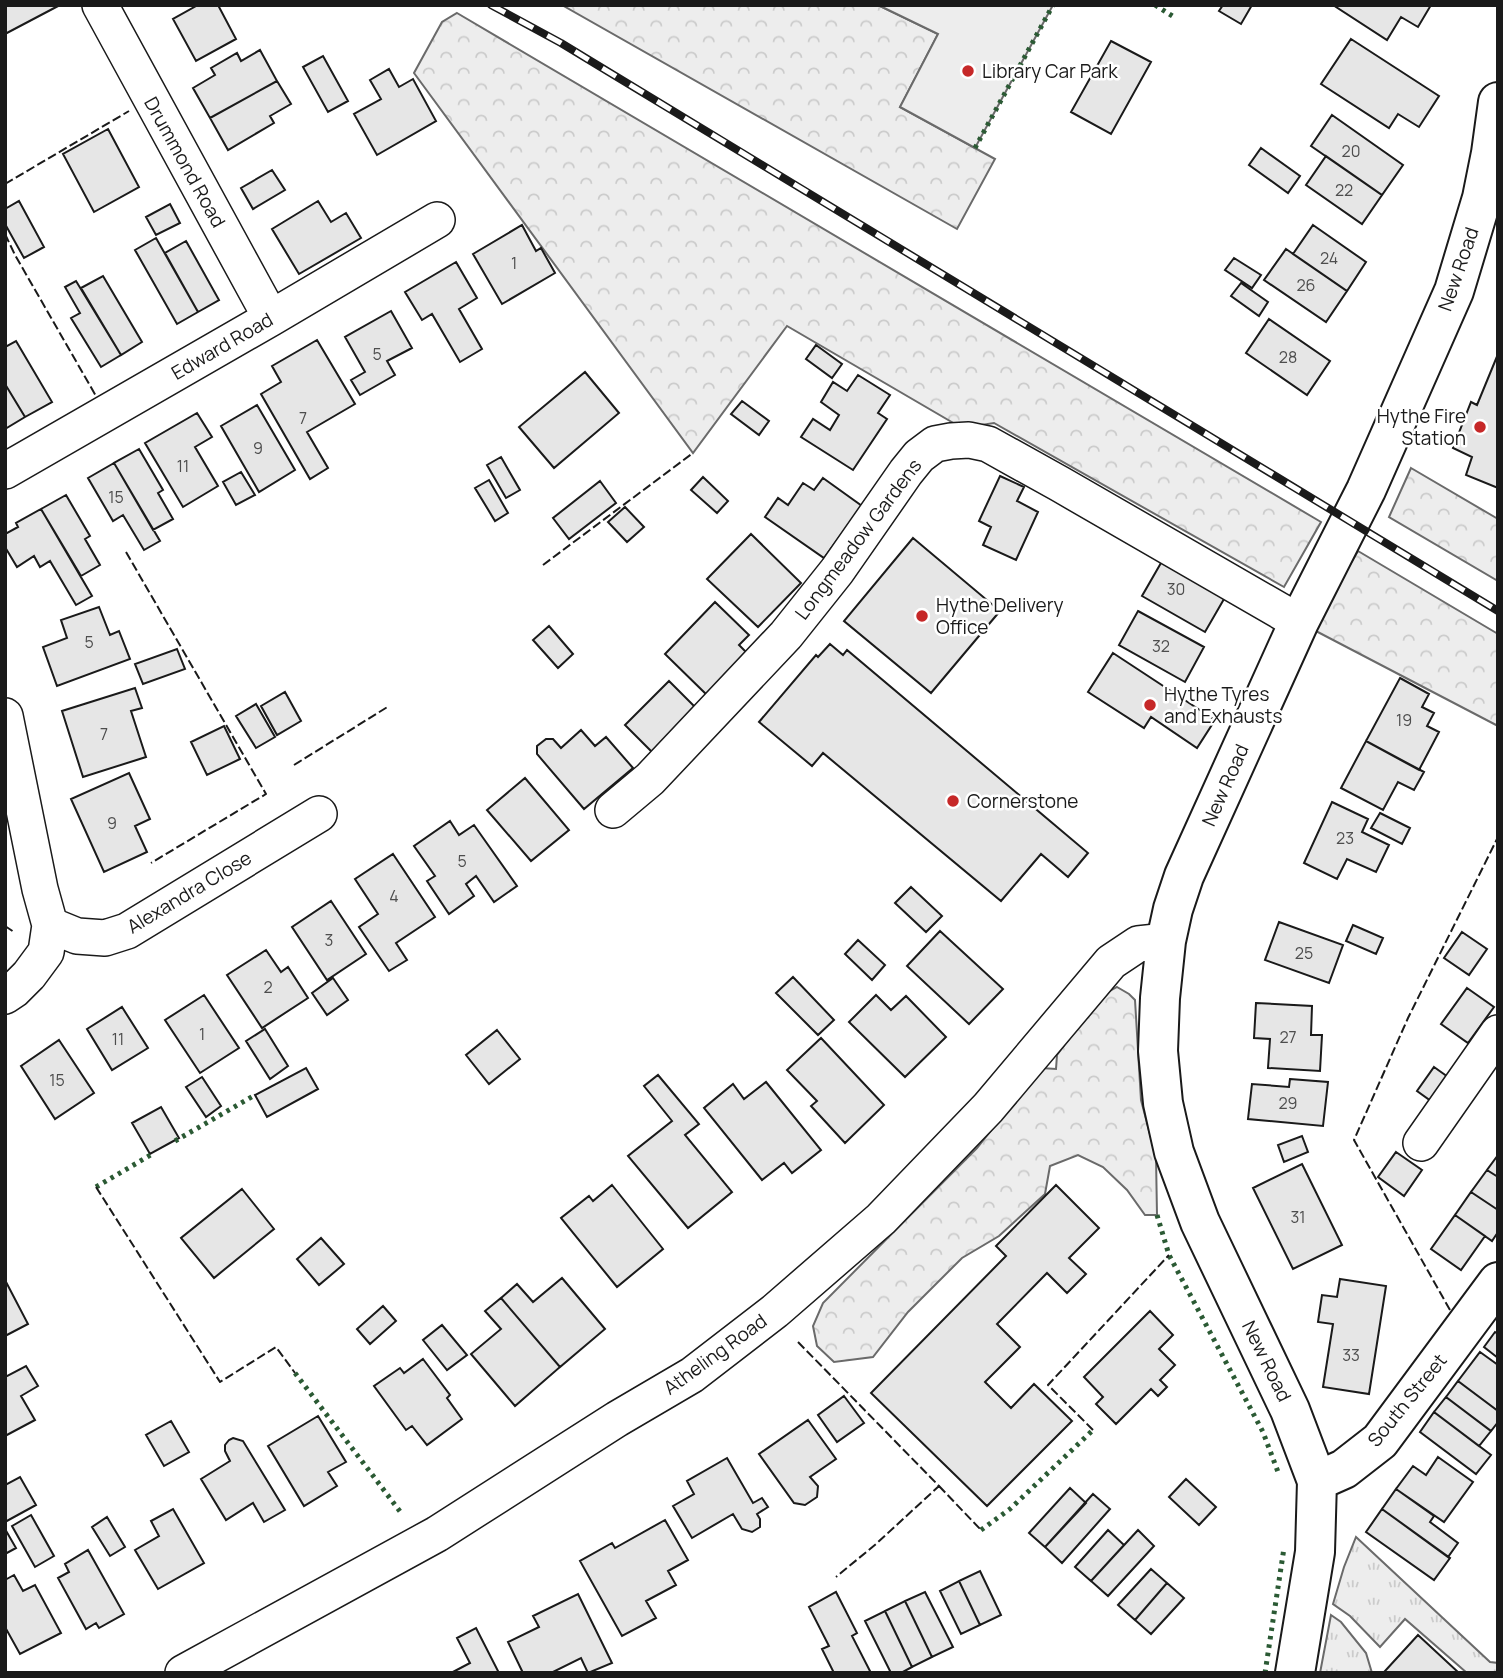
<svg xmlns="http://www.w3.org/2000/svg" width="1503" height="1678" font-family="Manrope,sans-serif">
  <defs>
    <pattern id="grass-tufts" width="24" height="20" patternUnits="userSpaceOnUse" patternTransform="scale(1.75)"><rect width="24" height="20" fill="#ededed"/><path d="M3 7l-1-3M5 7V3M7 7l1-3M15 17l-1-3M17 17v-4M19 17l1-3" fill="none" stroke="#cbcbcb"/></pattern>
    <pattern id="forest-crowns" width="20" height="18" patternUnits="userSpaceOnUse" patternTransform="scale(1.75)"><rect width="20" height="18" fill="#ededed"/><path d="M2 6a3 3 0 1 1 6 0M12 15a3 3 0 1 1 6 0" fill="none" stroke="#cbcbcb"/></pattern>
  </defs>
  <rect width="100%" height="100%" fill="#fff"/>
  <path fill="url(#grass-tufts)" stroke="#6a6a6a" stroke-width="2" d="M1356,1537L1490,1662L1498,1663V1673H1467L1405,1619L1380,1647L1350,1616L1333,1604L1344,1567Z
    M1331,1615L1341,1622L1366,1653L1372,1673H1320Z"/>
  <path fill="url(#forest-crowns)" stroke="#6a6a6a" stroke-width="2" d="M562,5H878L938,34L900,107L995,159L957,229Z
    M457,13L1321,522L1284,587L994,423L962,428L787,326L693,453L414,73L442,22Z
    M1411,468L1498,519V581L1389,517Z
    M1358,551L1498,634V726L1312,629Z
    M1117,987L1129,994L1135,1000L1141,1100L1156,1157L1157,1215H1145L1127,1190L1103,1167L1078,1155L1050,1166L1045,1194L999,1236L962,1258L908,1312L873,1357L834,1362L817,1346L813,1326L823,1303L977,1148L1041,1068L1056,1069L1057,1055L1101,996Z"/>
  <path fill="#ededed" stroke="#6a6a6a" stroke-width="2" d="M878,5H1053L975,148L900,107L938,34Z"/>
  <path fill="#e6e6e6" stroke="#1a1a1a" stroke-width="2" d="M5,5H60L5,34Z
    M198,5H218L236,39L196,61L173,19Z
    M1223,5H1252L1241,24L1219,11Z
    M1333,5H1431L1418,27L1401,17L1387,40Z
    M1351,39L1439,96L1419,127L1398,114L1389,128L1321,84Z
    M1111,41L1151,62L1111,134L1071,112Z
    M260,50L277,81L210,118L193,88L215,75L211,68L237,53L241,61Z
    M323,56L348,101L328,112L303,67Z
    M389,69L399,87L413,79L436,121L377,155L354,114L381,99L370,80Z
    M277,81L291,104L270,116L274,123L228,150L210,118Z
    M1332,115L1403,165L1382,195L1311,146Z
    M108,129L139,187L94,212L63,154Z
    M1261,148L1300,176L1288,193L1249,165Z
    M1326,156L1382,195L1362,224L1306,185Z
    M272,170L285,190L253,209L241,188Z
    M19,201L44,247L24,258L5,224V209Z
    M318,201L331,222L346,213L361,238L299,274L272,229Z
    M170,204L180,223L156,235L146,217Z
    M522,225L536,251L541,248L555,273L502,304L473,254Z
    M1313,225L1366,262L1347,291L1293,254Z
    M156,238L198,312L177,324L135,250Z
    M186,241L219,300L198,312L165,253Z
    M1286,249L1347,291L1326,322L1264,280Z
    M1234,258L1261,275L1252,288L1225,270Z
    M456,262L477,298L459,309L482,349L460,362L432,314L422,320L405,292Z
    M103,276L142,342L121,355L81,288Z
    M76,281L121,355L101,367L71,318L80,313L65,287Z
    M1241,283L1268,302L1259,316L1231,296Z
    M391,311L412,348L387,361L395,375L360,395L351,380L365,372L345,337Z
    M1269,319L1330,361L1307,395L1246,353Z
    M317,340L355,404L307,432L328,468L310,479L261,394L281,382L272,366Z
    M16,341L52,402L25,417L5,384V347Z
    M816,345L842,364L832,378L806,359Z
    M1498,354V488L1466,475L1472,457L1453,448L1471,402L1477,405Z
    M585,372L619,413L554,468L519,427Z
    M858,375L890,395L878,413L887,419L853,470L801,437L813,419L830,430L839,415L821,402L833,382L847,391Z
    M5,384L25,417L5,429Z
    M742,401L769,421L759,435L731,414Z
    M257,405L295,470L259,492L221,426Z
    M197,413L212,437L195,447L218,486L183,507L145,443Z
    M139,449L163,490L158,493L173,519L153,530L114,463Z
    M501,457L520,490L506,498L487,465Z
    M114,463L160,541L144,550L123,515L113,521L88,478Z
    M241,472L255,495L236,505L223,482Z
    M1000,476L1024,487L1017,501L1038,512L1016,560L983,545L991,527L979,521Z
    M703,477L728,501L717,513L691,490Z
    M823,478L862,506L824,558L765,517L778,498L788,505L803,483L814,490Z
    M489,480L508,513L495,521L475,488Z
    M600,481L616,503L569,539L553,518Z
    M66,495L90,536L85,539L100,565L81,576L41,509Z
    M625,507L644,527L627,542L608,522Z
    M41,509L92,596L76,605L50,561L40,567L34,556L17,567L5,547V534L18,527L16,523Z
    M751,534L801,583L758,627L707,579Z
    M913,538L1000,611L931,693L844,621Z
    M1165,556L1224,599L1205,632L1142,596Z
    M715,602L749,635L739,645L749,655L708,696L665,654Z
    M99,607L110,635L119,631L130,659L57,686L43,647L67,638L61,620Z
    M1138,611L1204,647L1185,682L1119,645Z
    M549,626L573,654L558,668L533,640Z
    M830,644L843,655L847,650L1088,853L1068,877L1041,854L1001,901L823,753L812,766L759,722L816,655L818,657Z
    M177,649L185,669L143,684L135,664Z
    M1113,653L1215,720L1197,748L1151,717L1144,728L1088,692Z
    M1400,678L1429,694L1422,707L1434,713L1427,726L1439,732L1419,770L1366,741Z
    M669,681L700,712L656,756L625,725Z
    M135,688L142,708L131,711L146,757L83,777L62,711Z
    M285,692L301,721L277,735L261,706Z
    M256,704L275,737L256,748L236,716Z
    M224,726L240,759L207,775L191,742Z
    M581,730L595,746L606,737L633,768L584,809L537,754V746L546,739H553L561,748Z
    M1366,741L1424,772L1414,790L1398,782L1383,810L1341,788Z
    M129,773L150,819L135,826L147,852L104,872L71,799Z
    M525,778L569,830L531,861L487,810Z
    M1332,802L1368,819L1362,832L1389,845L1376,872L1347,859L1337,879L1304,863Z
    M1380,813L1410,828L1402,844L1371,828Z
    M450,821L459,835L474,825L517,886L494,902L476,876L466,884L474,896L449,914L427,881L435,876L414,846Z
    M393,854L435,917L396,943L407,960L389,971L359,927L378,914L355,879Z
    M911,887L942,916L926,932L895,903Z
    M331,901L366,954L327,980L292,927Z
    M1279,922L1343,945L1329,983L1265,960Z
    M1353,925L1383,938L1376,954L1346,941Z
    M940,931L1003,989L969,1024L907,966Z
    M1462,932L1487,949L1469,975L1444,958Z
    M858,940L885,965L872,980L845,954Z
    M266,950L281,972L288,967L308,998L262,1028L227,975Z
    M793,977L834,1020L818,1035L776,993Z
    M333,978L348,1000L327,1015L312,993Z
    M1467,988L1494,1007L1468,1043L1441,1024Z
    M204,995L239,1048L200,1073L165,1020Z
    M876,995L891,1010L906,996L946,1037L905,1077L849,1022Z
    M1256,1003L1312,1006L1311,1035H1322L1320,1071L1268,1068L1270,1039L1254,1038Z
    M122,1007L148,1048L112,1070L87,1029Z
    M265,1029L288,1066L270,1079L246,1041Z
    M497,1030L520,1059L489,1084L466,1055Z
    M821,1038L884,1105L845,1143L811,1106L817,1101L787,1070Z
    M59,1040L94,1093L55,1119L21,1066Z
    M1434,1067L1448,1077L1431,1101L1417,1091Z
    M306,1068L318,1089L267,1117L255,1095Z
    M658,1075L699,1124L685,1135L732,1192L688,1228L628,1156L672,1121L644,1086Z
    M202,1077L221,1106L206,1117L186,1087Z
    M1290,1079L1328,1082L1323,1126L1248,1119L1252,1084L1289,1087Z
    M766,1082L821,1150L792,1173L784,1163L762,1180L704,1108L733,1084L744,1099Z
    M161,1107L179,1138L150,1154L132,1123Z
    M1302,1136L1308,1152L1284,1162L1278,1145Z
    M1396,1152L1422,1170L1404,1196L1378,1177Z
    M1498,1155V1177L1487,1170Z
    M1302,1164L1342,1245L1293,1269L1253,1188Z
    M1487,1170L1498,1177V1210L1471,1192Z
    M612,1185L663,1249L617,1287L561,1218L589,1196L593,1201Z
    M1056,1185L1099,1228L1069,1258L1086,1274L1067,1293L1047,1273L997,1324L1020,1347L985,1382L1011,1408L1034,1384L1072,1421L987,1506L871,1393L1006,1256L996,1246Z
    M242,1189L274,1229L214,1278L181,1238Z
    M1471,1192L1498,1210V1232L1492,1241L1455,1215Z
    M1455,1215L1485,1236L1461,1270L1431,1249Z
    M321,1238L344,1264L319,1285L297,1259Z
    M562,1278L605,1329L560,1367L501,1298L517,1284L533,1302Z
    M1340,1279L1386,1286L1369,1394L1323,1387L1333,1324L1318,1322L1322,1295L1337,1297Z
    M5,1280L28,1324L5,1336Z
    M501,1298L560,1367L515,1406L471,1354L501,1329L485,1311Z
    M383,1306L396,1321L370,1344L357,1329Z
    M1150,1311L1173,1335L1159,1349L1175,1365L1160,1380L1167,1387L1158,1396L1151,1389L1116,1424L1096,1404L1103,1397L1084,1377Z
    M442,1325L467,1355L447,1370L423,1340Z
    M1495,1332L1498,1334V1358L1484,1347Z
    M1480,1352L1498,1365V1411L1458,1381Z
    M423,1359L450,1395L447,1398L462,1419L427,1445L412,1426L406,1430L374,1386L400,1368L404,1373Z
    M26,1366L38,1386L21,1396L35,1420L5,1436V1377Z
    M1458,1381L1498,1411V1422L1491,1431L1446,1397Z
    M844,1396L864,1423L837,1442L818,1415Z
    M1446,1397L1491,1431L1479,1446L1434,1412Z
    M1434,1412L1491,1455L1476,1474L1420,1432Z
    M318,1416L346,1462L328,1472L337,1486L304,1506L268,1446Z
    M808,1420L836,1459L810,1477L818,1486L817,1497L805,1505L794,1503L759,1454Z
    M171,1421L189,1452L164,1466L146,1435Z
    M233,1438L243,1441L285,1510L264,1522L253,1503L226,1520L201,1479L230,1461L225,1451V1445L229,1440Z
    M1438,1457L1473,1482L1444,1522L1396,1489L1413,1466L1426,1475Z
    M727,1458L753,1503L762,1498L768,1507L757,1514L760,1519V1527L752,1532L742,1529L733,1514L692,1538L673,1506L694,1494L687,1481Z
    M20,1477L36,1505L5,1522V1485Z
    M1186,1479L1216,1507L1199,1525L1169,1497Z
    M1070,1488L1086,1503L1045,1547L1029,1533Z
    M1396,1489L1434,1516L1430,1522L1458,1543L1448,1557L1382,1509Z
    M1093,1494L1110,1509L1062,1563L1045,1547Z
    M173,1509L204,1563L158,1589L135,1550L159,1536L151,1521Z
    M1382,1509L1450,1558L1434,1580L1366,1532Z
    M31,1515L54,1556L35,1567L12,1526Z
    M107,1517L125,1547L110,1556L92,1527Z
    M665,1520L688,1560L668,1571L676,1585L646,1601L656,1618L622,1636L580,1561L612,1543L615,1548Z
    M5,1529L16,1548L5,1554Z
    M1108,1530L1124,1545L1091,1581L1075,1567Z
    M1138,1530L1154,1546L1108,1596L1091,1581Z
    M88,1550L124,1614L99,1628L96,1623L86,1629L58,1578L69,1572L65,1564Z
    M1151,1569L1167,1583L1135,1620L1118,1605Z
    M980,1571L1001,1615L980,1625L959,1581Z
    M14,1575L23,1591L35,1585L61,1633L20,1654L5,1627V1580Z
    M959,1581L980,1625L961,1634L940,1591Z
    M1167,1583L1184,1598L1151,1634L1135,1620Z
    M836,1592L857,1633L852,1636L871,1673H834L822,1649L829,1646L809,1607Z
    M925,1592L953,1647L932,1657L905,1601Z
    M578,1594L612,1663L588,1673L581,1658L551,1673H523L508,1642L539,1627L533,1616Z
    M905,1601L932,1657L912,1667L885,1611Z
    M885,1611L912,1667L901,1673H891L865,1621Z
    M476,1628L499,1673H451L470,1663L457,1638Z
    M1418,1635L1459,1673H1387L1385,1671Z"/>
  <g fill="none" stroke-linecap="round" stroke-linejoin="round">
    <g stroke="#1a1a1a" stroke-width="38">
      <path id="minor" d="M100,5L271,318
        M5,471L271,318L437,220
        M5,716L40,889L50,925L46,952L29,975L14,990L5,996
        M613,810L650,779L786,635L837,571L906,472L919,456L935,444L951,441L969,440L988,444L1060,484L1299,622
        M50,925L77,936L105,938L127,931L319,814
        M1421,1143L1498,1033
        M183,1673L437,1534L617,1419L692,1375L775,1311L881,1219L988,1108L1111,962L1138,944L1166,941"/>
    </g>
    <g stroke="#1a1a1a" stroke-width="42">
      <path id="tertiary" d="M1317,1481L1344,1469L1380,1441L1498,1282
        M1295,1673L1315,1552L1317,1481L1290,1410L1200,1222L1174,1152L1163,1103L1158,1051L1160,998L1166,941L1173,909L1184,876L1299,622L1366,490L1454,291L1482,198L1491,153L1498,102"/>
    </g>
    <use href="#minor" stroke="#fff" stroke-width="35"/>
    <use href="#tertiary" stroke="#fff" stroke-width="38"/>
    <g stroke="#1a1a1a" stroke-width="8">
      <path id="rail" d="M491,5L561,43L1498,611"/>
    </g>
    <use href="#rail" stroke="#fff" stroke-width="5" stroke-dasharray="16" stroke-linecap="butt"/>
    <path stroke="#2b5a34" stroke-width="5" stroke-dasharray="3.5 5" stroke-linecap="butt" d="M1155,5L1174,17
      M975,148L1053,5
      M175,1141L255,1095
      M96,1187L154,1153
      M1157,1215L1169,1255L1263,1432L1278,1472
      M295,1373L402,1514
      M981,1530L1010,1509L1093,1430
      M1265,1673L1284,1548"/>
    <path stroke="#1a1a1a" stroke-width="2" stroke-dasharray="9 3.5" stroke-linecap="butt" d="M5,184L129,111
      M5,234L15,255L96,396
      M126,552L266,794L151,863
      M543,565L693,453
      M294,765L389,706
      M5,926L14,932
      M96,1187L220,1382L276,1347L295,1373
      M1450,1310L1354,1140L1408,1018L1498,837
      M798,1342L939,1486L876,1544L836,1577
      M1093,1430L1048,1385L1169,1255
      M939,1486L981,1530"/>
  </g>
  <g fill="#c62828" stroke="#fff" stroke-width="2.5">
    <circle cx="968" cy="71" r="7"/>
    <circle cx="1480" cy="427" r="7"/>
    <circle cx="922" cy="616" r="7"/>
    <circle cx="1150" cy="705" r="7"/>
    <circle cx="953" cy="801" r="7"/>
  </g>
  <g text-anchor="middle" stroke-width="5" stroke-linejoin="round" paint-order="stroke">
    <g font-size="16" fill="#4d4d4d">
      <text x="1351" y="157">20</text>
      <text x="1344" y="196">22</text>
      <text x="1329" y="264">24</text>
      <text x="514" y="269">1</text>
      <text x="1306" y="291">26</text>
      <text x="377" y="360">5</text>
      <text x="1288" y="363">28</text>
      <text x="303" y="424">7</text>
      <text x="258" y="454">9</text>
      <text x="183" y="472">11</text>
      <text x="116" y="503">15</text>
      <text x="1176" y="595">30</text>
      <text x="89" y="648">5</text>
      <text x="1161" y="652">32</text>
      <text x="1404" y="726">19</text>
      <text x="104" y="740">7</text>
      <text x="112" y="829">9</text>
      <text x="1345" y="844">23</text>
      <text x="462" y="867">5</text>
      <text x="394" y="902">4</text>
      <text x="329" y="946">3</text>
      <text x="1304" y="959">25</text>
      <text x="268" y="993">2</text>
      <text x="202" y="1040">1</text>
      <text x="1288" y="1043">27</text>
      <text x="118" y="1045">11</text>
      <text x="57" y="1086">15</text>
      <text x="1288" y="1109">29</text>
      <text x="1298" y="1223">31</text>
      <text x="1351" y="1361">33</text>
    </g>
    <g font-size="19" fill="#1a1a1a" stroke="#fff" text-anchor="start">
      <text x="982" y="78">Library Car Park</text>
      <text x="1466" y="423" text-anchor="end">Hythe Fire<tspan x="1466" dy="22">Station</tspan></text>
      <text x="936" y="612">Hythe Delivery<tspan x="936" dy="22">Office</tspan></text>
      <text x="1164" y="701">Hythe Tyres<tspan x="1164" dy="22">and Exhausts</tspan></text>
      <text x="967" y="808">Cornerstone</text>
    </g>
    <g font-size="19" fill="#1a1a1a" stroke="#fff">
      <text transform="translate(185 162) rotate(61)" y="7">Drummond Road</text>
      <text transform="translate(1458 269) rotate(-71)" y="7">New Road</text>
      <text transform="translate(222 346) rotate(-30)" y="7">Edward Road</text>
      <text transform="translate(858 539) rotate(-53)" y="7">Longmeadow Gardens</text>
      <text transform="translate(1225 785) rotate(-66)" y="7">New Road</text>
      <text transform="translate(189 892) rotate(-31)" y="7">Alexandra Close</text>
      <text transform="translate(715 1354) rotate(-36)" y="7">Atheling Road</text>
      <text transform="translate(1267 1361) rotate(64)" y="7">New Road</text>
      <text transform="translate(1407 1400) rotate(-51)" y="7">South Street</text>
    </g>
  </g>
  <rect width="1503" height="1678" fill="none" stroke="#1a1a1a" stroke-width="14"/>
</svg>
